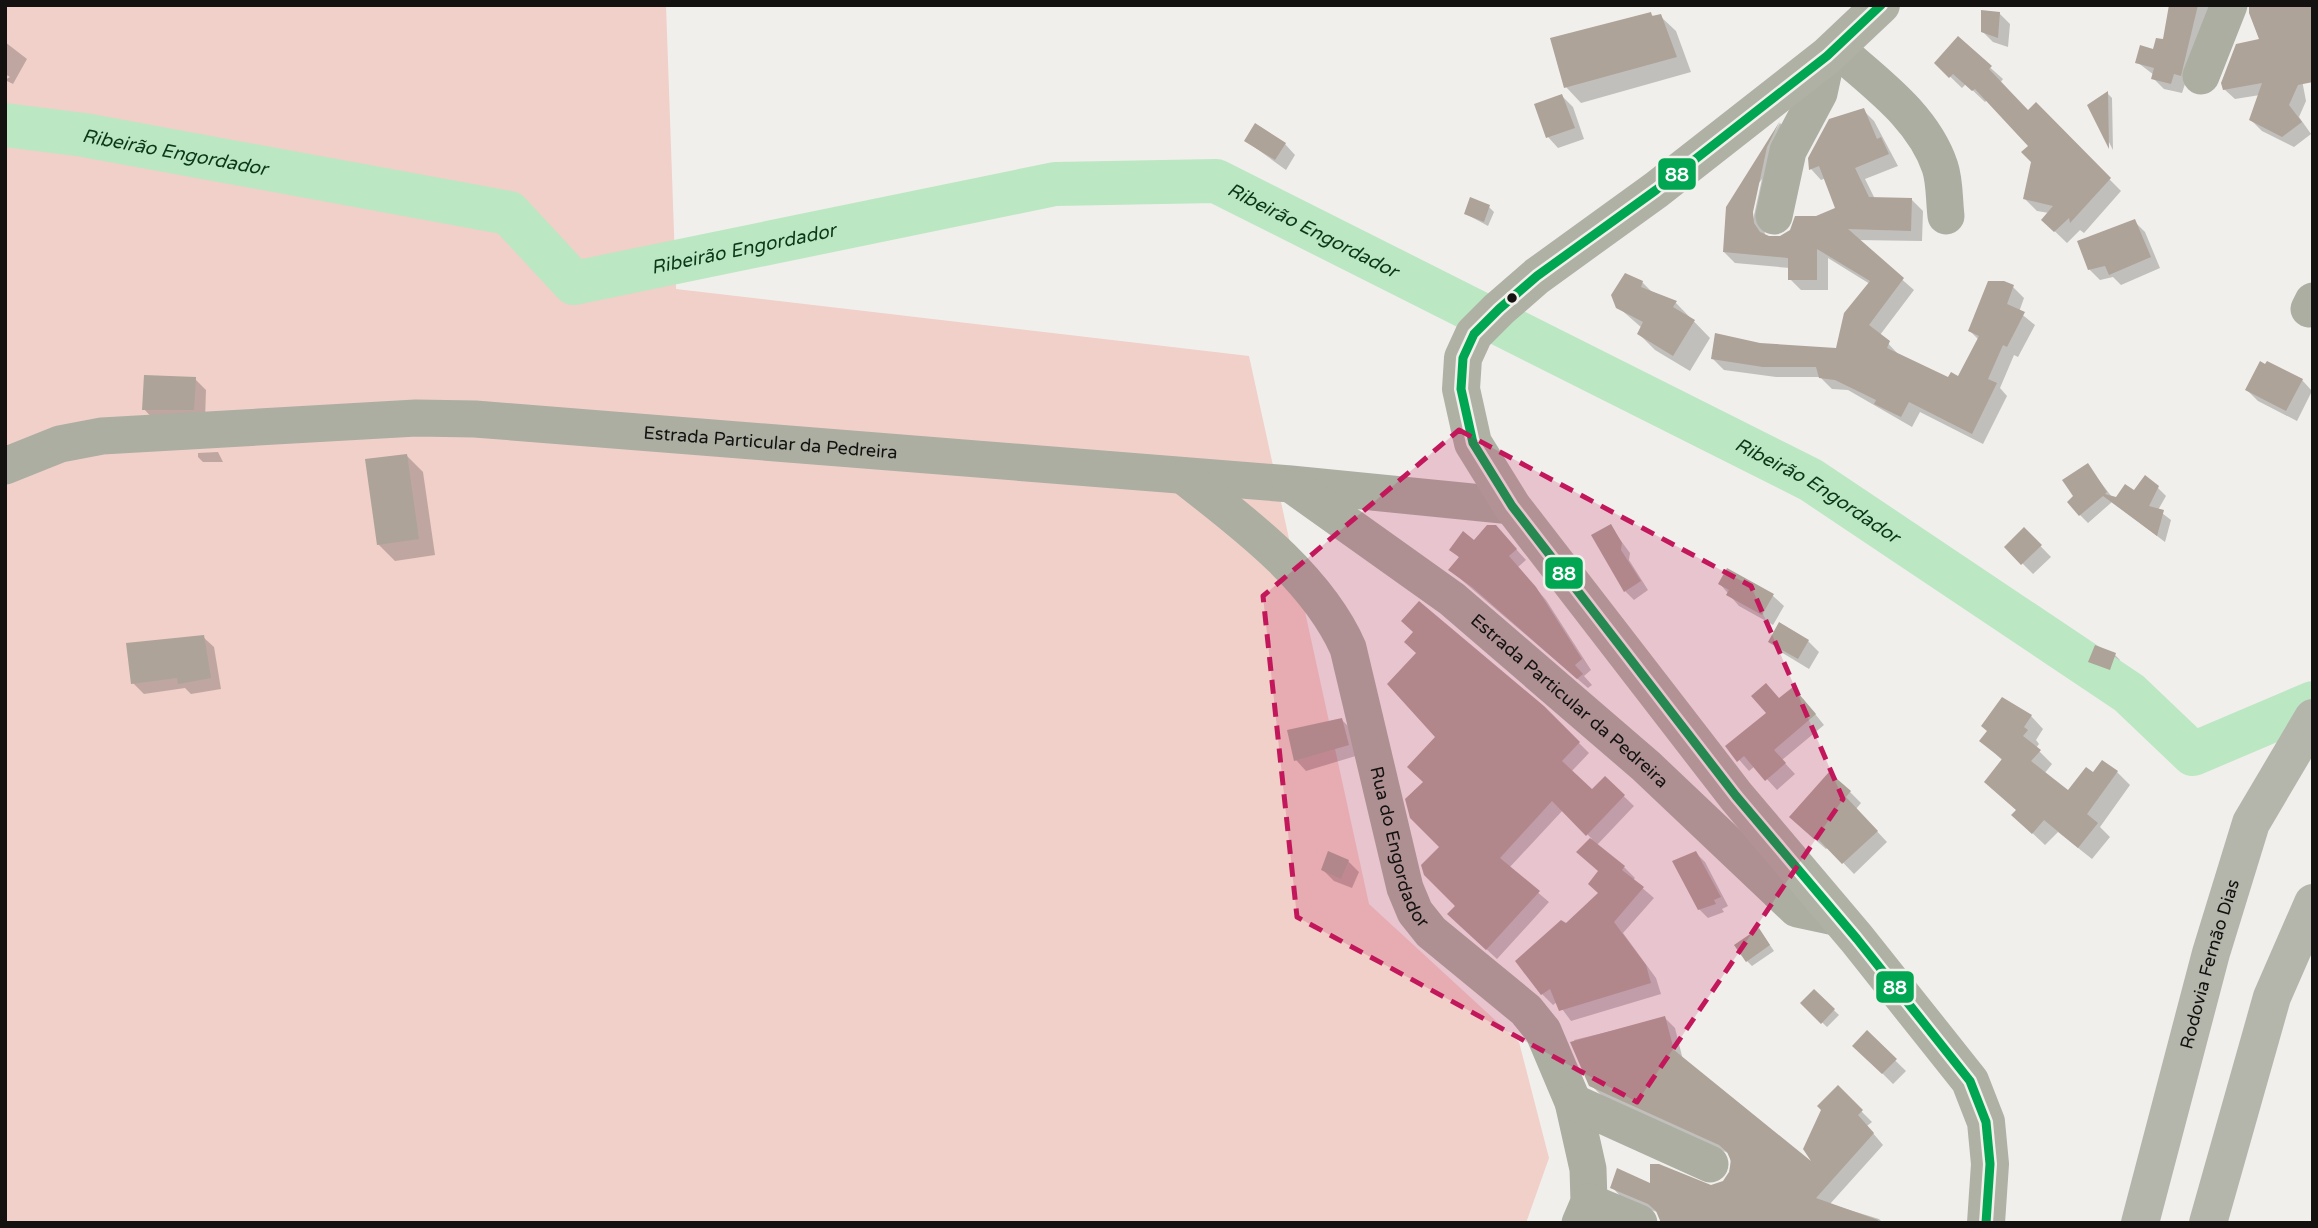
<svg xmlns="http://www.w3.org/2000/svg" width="2318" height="1228" font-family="'Varela Round',sans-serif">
  <rect width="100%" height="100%" fill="#f1efec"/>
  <path fill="#f0d0c8" d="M5,5H666L676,289L1249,356L1369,904L1519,1042L1549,1158L1526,1223H5Z"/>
  <path fill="#0003" fill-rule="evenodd" d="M2171,5H2211L2191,86L2185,84L2182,93L2164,89L2153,78L2154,75L2137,62L2164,41Z
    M1999,13L2010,24L2008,47L1993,42L1982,31Z
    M1651,14L1654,17L1660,16L1676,31L1691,72L1581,103L1566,87Z
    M1958,39L2003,79L2000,83L2028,112L2036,105L2121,191L2084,233L2080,230L2067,243L2043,220L2049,213L2037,211L2025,199L2033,161L2030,147L1987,100L1985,102L1966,84L1962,88L1936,63Z
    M5,42L27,59L13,84L5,80L10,77L5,74Z
    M2297,54L2306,101L2299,117L2311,134L2294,147L2262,131L2251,120L2260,95L2235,99L2224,89Z
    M2108,94L2112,98L2113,150L2090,105Z
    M1562,96L1573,107L1584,139L1558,148L1548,137Z
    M1863,110L1874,121L1898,166L1865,179L1875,199L1912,200L1923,211L1922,241L1857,240L1914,290L1880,335L1899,355L1949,379H1959L1979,340L1970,331L2013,287L2024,298L2019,312L2035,325L2018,357L2014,355L2000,388L2007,396L1983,444L1920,412L1912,427L1848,390L1832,389L1820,377H1776L1724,370L1713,359L1760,345L1838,350L1870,284L1828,258V290H1801L1790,279V268L1735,263L1724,252L1727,208L1780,123L1790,133L1764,224L1765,236L1780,238L1837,209L1826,178L1821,180L1811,169ZM1762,179L1753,220H1750L1758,184Z
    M1246,141L1285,144L1295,155L1286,170Z
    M1489,207L1494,212L1488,226L1466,214Z
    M2134,221L2145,232L2160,268L2121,285L2113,277L2100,280L2089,269Z
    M1642,282L1653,293L1676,303L1710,338L1690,371L1655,350L1639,334L1642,328L1618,307Z
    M195,379L206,390L205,420H154L144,409Z
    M2302,380L2312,391L2297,421L2258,401L2247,390Z
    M218,452L223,462H203L198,457V453Z
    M407,456L423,472L435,555L395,561L378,544Z
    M2087,465L2112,497L2117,499L2158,488L2166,496L2158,510L2171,520L2165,542L2112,502L2088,523L2080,515L2075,496Z
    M1610,526L1630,553L1629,560L1648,590L1634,600L1625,591Z
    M2024,529L2051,557L2033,574L2006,547Z
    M1506,538L1526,560L1518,567L1546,600L1591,670L1584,676L1592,685L1588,688L1450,570L1460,558L1451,549Z
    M1720,584L1773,596L1784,606L1773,625L1739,606Z
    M1780,624L1808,641L1819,652L1809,669L1781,652L1770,641Z
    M203,637L214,647L221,689L191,694L185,688L144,694L133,683Z
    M2115,655L2120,660L2115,674L2090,661Z
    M1803,699L1824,725L1782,760L1795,774L1777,790L1755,766L1749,771L1727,746L1768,713Z
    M1543,707L1589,753L1571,772L1592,792L1605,778L1634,806L1597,845L1624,867L1635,878L1633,880L1654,898L1623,933L1656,978L1661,994L1571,1021L1557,1002L1553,1005L1542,994L1518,961L1566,926L1599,894L1600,872L1579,852L1592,839L1563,810L1509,868L1549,902L1497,959L1459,924L1441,848Z
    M2031,716L2043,729L2036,740L2039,744L2036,748L2052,764L2044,774L2069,793L2117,772L2130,785L2100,827L2110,837L2092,859L2058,832L2045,845L2027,828L2018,811L2003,761L1982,741Z
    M1342,720L1353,731L1359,755L1306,771L1296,760Z
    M1850,792L1861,803L1856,809L1887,842L1854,874L1828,847L1826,849L1802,828Z
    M1696,853L1705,862L1728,906L1722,909L1724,912L1708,918L1699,909Z
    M1348,861L1359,872L1352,888L1334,881L1323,870Z
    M1763,935L1774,951L1752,966L1747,961Z
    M1814,991L1839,1015L1827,1027L1802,1003Z
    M1665,1018L1675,1028L1683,1060L1816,1168L1838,1088L1872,1122L1867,1126L1883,1145L1830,1204L1879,1219L1883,1223H1661L1659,1213L1622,1198L1612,1187H1711L1724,1182L1731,1173L1730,1154L1602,1096L1591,1085L1574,1040Z
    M1867,1033L1906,1071L1893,1084L1855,1046Z"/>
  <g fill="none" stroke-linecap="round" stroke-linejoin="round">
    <path stroke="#bce7c3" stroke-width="44" id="s1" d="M5,125L84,135L509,213L574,283L1055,184L1216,181L1811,480L2129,693L2193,754L2313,703"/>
  </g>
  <path fill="#ada398" d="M2169,5H2198L2181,76L2174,74L2171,84L2151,79L2154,68L2135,63L2140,45L2153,49L2156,38L2163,39Z
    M2249,5H2313V82L2298,85L2289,105L2302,122L2282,137L2249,120L2262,83L2223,90L2221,83L2236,44L2259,39L2249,13Z
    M1981,10L2000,12L1998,38L1981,32Z
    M1651,12L1652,16L1661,14L1677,57L1564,88L1550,38Z
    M1958,36L1992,66L1989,69L2028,110L2036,102L2111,178L2070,223L2069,218L2054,232L2041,220L2053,206L2023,199L2031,162L2021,152L2028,146L1975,89L1972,91L1953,74L1949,78L1934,63Z
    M2108,91L2109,149L2087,105Z
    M1562,94L1575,128L1546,138L1534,104Z
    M1864,108L1877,139L1881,137L1889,154L1855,168L1869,197L1912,198L1911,231L1848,229L1904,278L1869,325L1890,341L1887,348L1948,377L1951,372L1958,376L1979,336L1968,331L1988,281H2004L2014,285L2007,304L2025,312L2007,347L2003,345L1988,379L1997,383L1972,434L1909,402L1901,417L1874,404L1876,400L1835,380L1819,378L1816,367H1763L1711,359L1715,333L1760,343L1836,348L1844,313L1870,281L1817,249V280H1788V258L1723,252L1726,207L1780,121L1767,147L1753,212L1754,223L1760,232L1769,236H1780L1790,230L1795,216H1816L1835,208L1819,166L1809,170L1808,158L1829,119Z
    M1255,123L1286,143L1275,160L1244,141Z
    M1470,197L1490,205L1484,222L1464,214Z
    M2135,219L2151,257L2109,275L2105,266L2088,270L2077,241Z
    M1625,273L1643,281L1641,287L1677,301L1673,307L1695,320L1673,356L1637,334L1643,322L1616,308L1611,295Z
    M2260,361L2265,364L2267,361L2303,379L2286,411L2245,390Z
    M144,375L196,377L194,410H142Z
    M407,454L419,539L377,545L365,459Z
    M2088,463L2107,492L2105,494L2116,497L2125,484L2134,490L2145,475L2159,486L2149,506L2164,510L2157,536L2103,496L2079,516L2067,502L2073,496L2062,480Z
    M1611,524L1622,543L1621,550L1641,581L1624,592L1591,535Z
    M1487,525H1496L1517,549L1509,556L1536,587L1582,659L1575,665L1583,674L1577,679L1472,587L1448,570L1459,557L1449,550L1463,531L1474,540Z
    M2024,527L2042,545L2021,565L2004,547Z
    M1727,568L1774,594L1762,615L1726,595L1729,590L1718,584Z
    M1419,601L1544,706L1580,742L1562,761L1592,789L1605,776L1625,795L1586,836L1552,801L1500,858L1540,891L1486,950L1447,914L1455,906L1424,875L1421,865L1439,847L1410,818L1405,799L1423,782L1407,767L1435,737L1387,684L1416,653L1404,642L1413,632L1401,621Z
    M1779,622L1809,640L1798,659L1768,642Z
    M204,635L211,678L178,684L177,678L131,684L126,643Z
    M2095,645L2116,653L2110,670L2088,662Z
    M1766,683L1779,698L1793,687L1816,714L1774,750L1786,763L1765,781L1744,756L1737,762L1725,746L1766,713L1751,696Z
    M2002,697L2032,715L2024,727L2028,730L2023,736L2041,750L2031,761L2068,790L2086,767L2093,772L2102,760L2118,771L2087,814L2098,823L2078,848L2044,820L2032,834L2011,815L2016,810L1984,782L2002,759L1979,741L1987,731L1981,726Z
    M1342,718L1349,745L1294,761L1287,730Z
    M1829,772L1851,791L1846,797L1878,831L1842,864L1816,837L1814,839L1789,817Z
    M1590,838L1625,866L1622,870L1644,887L1614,922L1646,965L1651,983L1559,1011L1550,989L1541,995L1515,961L1561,920L1566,923L1598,893L1588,884L1598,871L1576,852Z
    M1328,851L1349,860L1341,879L1321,870Z
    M1696,851L1721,897L1714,900L1716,904L1698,910L1672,861Z
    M1759,928L1770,945L1746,962L1734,945Z
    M1814,989L1835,1009L1821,1024L1800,1003Z
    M1665,1016L1674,1050L1811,1161L1803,1149L1821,1110L1817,1106L1838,1085L1863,1110L1858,1115L1874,1133L1816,1198L1878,1220L1877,1223H1661L1656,1211L1648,1204L1610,1188L1617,1168L1650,1183V1164H1659L1711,1185L1723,1181L1729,1172L1731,1161L1727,1152L1719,1145L1589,1086L1570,1042Z
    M1867,1030L1897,1059L1882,1074L1852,1046Z"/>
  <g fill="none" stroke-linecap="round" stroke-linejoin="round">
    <g stroke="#abaea1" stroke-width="37">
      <path d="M1837,49C1875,83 1923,116 1940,167C1945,182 1944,200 1946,216"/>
      <path d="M2201,76L2229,5"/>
      <path d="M1774,216L1788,151L1819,93L1827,56"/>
      <path d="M2309,309L2313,301"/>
      <path id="s2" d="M5,466L60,444L102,436L416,418L475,419L1291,484L1512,506"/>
      <path id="s3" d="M1186,478C1245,524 1317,578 1348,648L1405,888L1415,912L1431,932L1526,1010L1543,1031L1573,1102L1588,1169L1589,1202L1580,1223"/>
      <path id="s4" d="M1292,485L1452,599L1646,766L1797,909L1839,918"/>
      <path d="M1573,1102L1710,1164"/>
      <path d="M1589,1202L1639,1223"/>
    </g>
    <path stroke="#b0b1a5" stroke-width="38" d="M1881,5L1827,56L1656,190L1537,276L1499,309L1474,334L1463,358L1461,389L1473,443L1512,506L1736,796L1857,939L1970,1081L1986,1122L1990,1164L1986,1223"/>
    <g stroke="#b5b6ab" stroke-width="38">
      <path id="s5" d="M2140,1223L2211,953L2251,823L2313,718"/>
      <path d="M2208,1223L2272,997L2313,903"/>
    </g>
    <g stroke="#f2f0eb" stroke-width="14">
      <path id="bus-1" d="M1881,5L1827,56L1656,190L1537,276L1499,309L1474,334L1463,358L1461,389L1473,443L1512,506L1736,796L1857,939L1970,1081L1986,1122L1990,1164L1986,1223"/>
    </g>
    <use href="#bus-1" stroke="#00a651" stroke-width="9"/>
  </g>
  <path fill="#c2185b" fill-opacity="0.2" stroke="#c2185b" stroke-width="5" stroke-dasharray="14 9" stroke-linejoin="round" d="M1459,430L1751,586L1843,799L1637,1102L1297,917L1263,596Z"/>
  <circle fill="#131211" stroke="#f2f0eb" stroke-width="2.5" cx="1512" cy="298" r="6"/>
  <g text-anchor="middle" stroke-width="5" stroke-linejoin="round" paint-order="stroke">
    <g font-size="18" fill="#131211" stroke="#f2f0eb">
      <text dy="6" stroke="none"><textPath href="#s2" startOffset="772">Estrada Particular da Pedreira</textPath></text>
      <text dy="6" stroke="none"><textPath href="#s4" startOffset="352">Estrada Particular da Pedreira</textPath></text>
      <text dy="6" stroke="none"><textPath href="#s3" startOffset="443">Rua do Engordador</textPath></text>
      <text dy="6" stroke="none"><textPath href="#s5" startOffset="268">Rodovia Fernão Dias</textPath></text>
    </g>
    <g font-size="19" font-style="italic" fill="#0a3819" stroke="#f2f0eb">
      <text dy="7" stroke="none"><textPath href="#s1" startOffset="172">Ribeirão Engordador</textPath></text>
      <text dy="7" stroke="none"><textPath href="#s1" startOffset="1368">Ribeirão Engordador</textPath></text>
      <text dy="7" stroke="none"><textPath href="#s1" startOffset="780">Ribeirão Engordador</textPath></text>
      <text dy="7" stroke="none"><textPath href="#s1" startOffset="1936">Ribeirão Engordador</textPath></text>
    </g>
  </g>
  <g stroke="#f2f0eb" stroke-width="2.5">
    <rect x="1657" y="157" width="40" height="34" rx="7" fill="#00a651"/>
    <rect x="1544" y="556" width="40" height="34" rx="7" fill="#00a651"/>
    <rect x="1875" y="970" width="40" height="34" rx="7" fill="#00a651"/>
  </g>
  <g font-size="19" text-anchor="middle" font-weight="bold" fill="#fff">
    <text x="1677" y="181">88</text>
    <text x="1564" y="580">88</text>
    <text x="1895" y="994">88</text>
  </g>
  <rect width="2318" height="1228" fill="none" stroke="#131211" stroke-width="14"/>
</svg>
